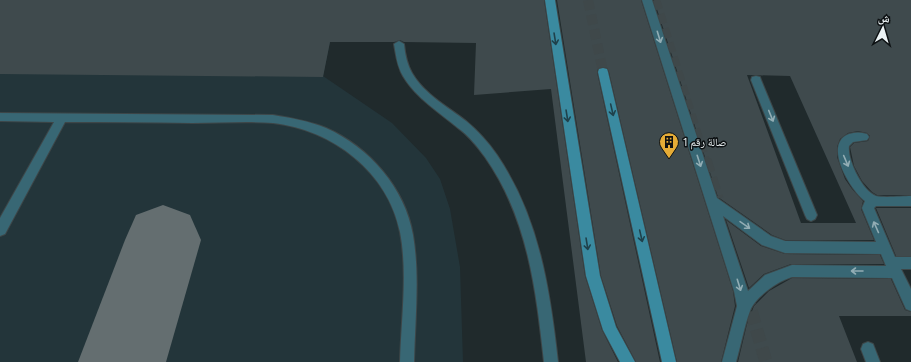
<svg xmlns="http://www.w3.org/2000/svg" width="911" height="362" font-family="Figtree,'Noto Naskh Arabic',sans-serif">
  <rect width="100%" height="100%" fill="#202a2c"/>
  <path fill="#23353a" d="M0,0L449,42H330L323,76L392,123L426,158L440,179L450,209L460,267L463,362H0Z"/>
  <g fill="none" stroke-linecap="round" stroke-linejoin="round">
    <path fill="#646e70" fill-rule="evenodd" d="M163,205L190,215L201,240L166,362H78L125,240L136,215Z"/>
  </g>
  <path fill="#3f4a4d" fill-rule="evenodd" d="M0,0H544L585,276L602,330L618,362H586L551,89L474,95L476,43L404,42L400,40L394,42H330L323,77L0,74Z
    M557,0H641L733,291L735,306L721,362H677L609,72L607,68L603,67L598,69L597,72L660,362H636L617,326L601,276Z
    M654,0H911V195H877L872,192L862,181L854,166L850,147L854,143L868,141L870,136L867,133L858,131L848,133L840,139L837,147V157L845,179L852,189L863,201L861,209L874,240H785L772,235L718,197ZM747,75L790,76L856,223H801Z
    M876,208H911V256H896Z
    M726,220L761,246L785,254L880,255L884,264H791L764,274L749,288Z
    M792,278L891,279L905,310L911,312V316H839L857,362H738L747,324L754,306L769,291Z"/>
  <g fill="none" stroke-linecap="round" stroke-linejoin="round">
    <path stroke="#3f484a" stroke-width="10" stroke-dasharray="10 5" stroke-linecap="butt" d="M588,0L603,72
      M655,0L705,161"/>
    <path stroke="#3f484a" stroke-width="13" stroke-dasharray="13 6" stroke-linecap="butt" d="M705,160L717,199
      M746,293L766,362"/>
    <g stroke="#3d4648" stroke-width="2">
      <path id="lane" d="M642,0H652L717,198L771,236L785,241L876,242L862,208L865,201C851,191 822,144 849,134C855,132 861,132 867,134L869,137L867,140L853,142L849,146C847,159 862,191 876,196C885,198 902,196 911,196V206H876L874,208L895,257H911V269H901L911,289V311L906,309L892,278L792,277C778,281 755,297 750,311C744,327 741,345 736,362H722L737,306L734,291ZM723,216L762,245L785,253L881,254L886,266L792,265L765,275L748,291Z
        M756,76L760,77L761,80L817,215L815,219L811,221L807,219L805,215L751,80L752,77Z
        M0,113L273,115C291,118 309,121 326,128C369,147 405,188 413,235C420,276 415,320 414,362H400C401,321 408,273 400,232C388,172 333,130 273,123C247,121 219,123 192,123C150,122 107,122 65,122L5,234L0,236V218L54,122L0,121Z
        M868,342L873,344L880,362H866L861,349L863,344Z"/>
    </g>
    <g stroke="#3d4648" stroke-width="2">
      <path id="street" d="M399,41L404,44C405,54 407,64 412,73C424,94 448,107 466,121C478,131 488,142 497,155C539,217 550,289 558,362H544C536,290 528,218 485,157C477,146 469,136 458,128C439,112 416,98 403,76C397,66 396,55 394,44Z"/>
    </g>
    <g stroke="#3d4648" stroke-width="2">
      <path id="secondary" d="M545,0H555L600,276L616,327L635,362H620L603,330L586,276Z
        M603,68L607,69L608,72L676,362H662L598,72L599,69Z"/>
    </g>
    <use href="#lane" fill="#386774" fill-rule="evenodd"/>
    <use href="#street" fill="#386774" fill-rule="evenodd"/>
    <use href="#secondary" fill="#3a8aa0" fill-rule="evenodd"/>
  </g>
  <defs><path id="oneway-shaft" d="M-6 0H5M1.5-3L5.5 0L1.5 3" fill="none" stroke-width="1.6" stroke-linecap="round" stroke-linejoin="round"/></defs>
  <g stroke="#92adb4">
    <use href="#oneway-shaft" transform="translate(659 37) rotate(73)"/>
    <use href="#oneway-shaft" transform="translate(771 116) rotate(68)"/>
    <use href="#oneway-shaft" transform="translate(699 161) rotate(72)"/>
    <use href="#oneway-shaft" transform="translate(846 161) rotate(67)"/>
    <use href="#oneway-shaft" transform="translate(745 225) rotate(35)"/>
    <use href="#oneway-shaft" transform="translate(876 227) rotate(-114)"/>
    <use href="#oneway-shaft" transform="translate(857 271) rotate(-180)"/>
    <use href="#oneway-shaft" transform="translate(739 285) rotate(73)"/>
  </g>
  <g stroke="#1f414b">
    <use href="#oneway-shaft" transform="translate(555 39) rotate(81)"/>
    <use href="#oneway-shaft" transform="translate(612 110) rotate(77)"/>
    <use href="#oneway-shaft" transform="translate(567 116) rotate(81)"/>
    <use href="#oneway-shaft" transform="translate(641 236) rotate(77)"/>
    <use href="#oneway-shaft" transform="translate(587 244) rotate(81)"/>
  </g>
  <defs>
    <g id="building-pin" transform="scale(1)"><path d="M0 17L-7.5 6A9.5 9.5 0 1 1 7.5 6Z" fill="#e6ac36" stroke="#0d1113"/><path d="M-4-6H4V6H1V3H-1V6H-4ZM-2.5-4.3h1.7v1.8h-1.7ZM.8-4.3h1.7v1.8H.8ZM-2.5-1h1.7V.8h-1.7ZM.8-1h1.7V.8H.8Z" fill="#111"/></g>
  </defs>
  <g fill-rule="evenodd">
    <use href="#building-pin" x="669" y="142"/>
  </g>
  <g text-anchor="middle" stroke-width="3" stroke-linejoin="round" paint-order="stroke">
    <g font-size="11" fill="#ecf3f5" stroke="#0d1113" text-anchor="start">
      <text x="683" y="146">صالة رقم 1</text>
    </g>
  </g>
  <g transform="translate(883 28) rotate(5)" stroke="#0d1113" stroke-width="3" paint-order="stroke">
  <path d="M0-3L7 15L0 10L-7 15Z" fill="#ecf3f5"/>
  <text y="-6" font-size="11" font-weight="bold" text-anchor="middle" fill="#ecf3f5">ش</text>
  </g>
</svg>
